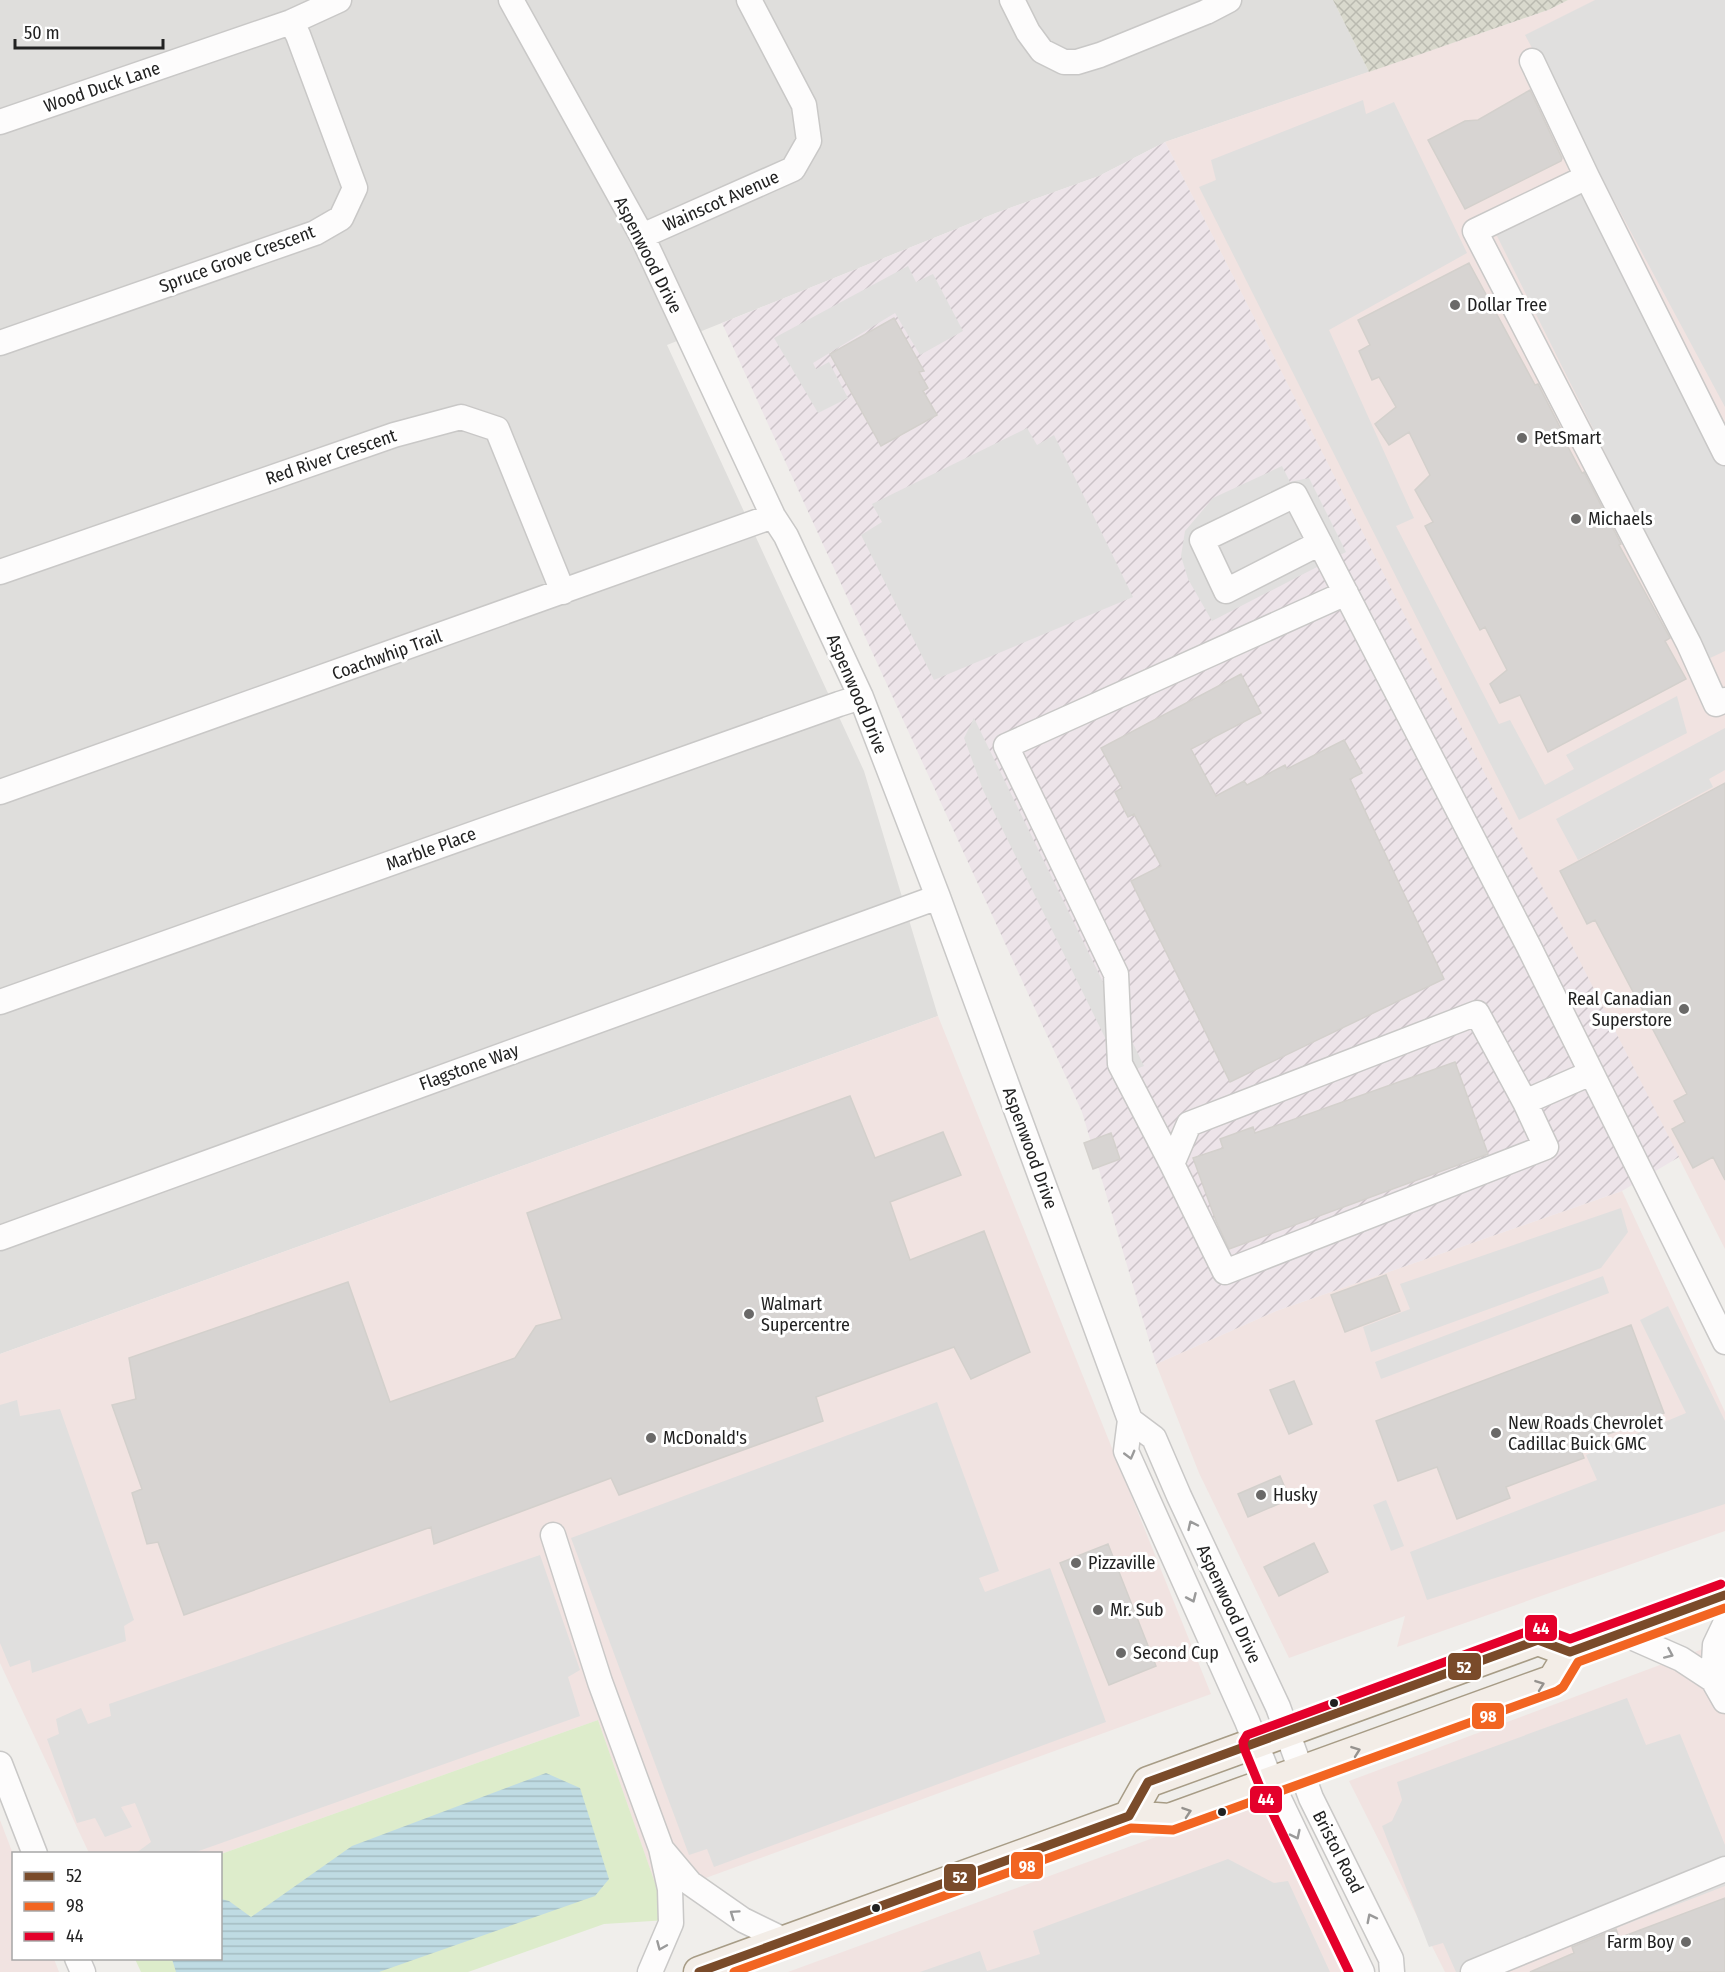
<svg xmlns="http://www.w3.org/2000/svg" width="1725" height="1972" font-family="'Fira Sans Condensed',sans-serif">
  <defs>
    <pattern id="industrial-furrows" width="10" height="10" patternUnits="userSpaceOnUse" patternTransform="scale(1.5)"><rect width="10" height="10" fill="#ede4e9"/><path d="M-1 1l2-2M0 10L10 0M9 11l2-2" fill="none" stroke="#cbc3c8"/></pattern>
    <pattern id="construction-cross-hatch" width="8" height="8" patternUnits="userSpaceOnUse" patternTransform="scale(1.5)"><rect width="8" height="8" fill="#d9d9cd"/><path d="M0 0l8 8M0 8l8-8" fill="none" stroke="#babab0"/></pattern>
    <pattern id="water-rules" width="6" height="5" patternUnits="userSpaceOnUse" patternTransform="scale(1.5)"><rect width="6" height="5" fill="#bfdbe3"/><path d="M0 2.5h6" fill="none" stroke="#a4bcc2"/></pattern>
  </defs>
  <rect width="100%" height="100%" fill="#f0eeeb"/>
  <path fill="#dfdedc" d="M0,0H1333L1369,72L1165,142L1099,176L996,213L667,345L864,771L938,1016L0,1354Z"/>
  <path fill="#f1e3e1" d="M1568,0H1725V1249L1165,142L1548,10Z
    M938,1016L1211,1694L659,1895L598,1720L221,1854L89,1853L0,1663V1354Z
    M1622,1191L1725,1412V1531L1397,1647L1405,1616L1289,1658L1199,1473L1156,1364L1276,1311Z
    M1724,1641L1725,1643V1972H1445L1349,1781Z
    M1265,1797L1346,1972H788Z
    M0,1820L13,1854L14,1958L54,1959L59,1972H0Z"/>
  <path fill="url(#industrial-furrows)" d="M1165,142L1679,1157L1622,1191L1276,1311L1156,1364L1082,1112L722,323L996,213L1099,176Z"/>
  <path fill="url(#construction-cross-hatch)" d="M1333,0H1568L1548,10L1369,72Z"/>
  <path fill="#ddeccb" d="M598,1720L668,1920L604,1924L468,1972H141L135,1959L220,1958L221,1854Z"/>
  <path fill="#e0dfde" d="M1595,0H1725V407L1525,35Z
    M1363,100L1366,114L1394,102L1467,253L1329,330L1414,518L1396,526L1499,724L1510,720L1545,785L1574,769L1566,755L1677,696L1687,733L1519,820L1199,187L1216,180L1211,160Z
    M1584,172L1725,453V651L1708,659L1489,220Z
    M908,266L916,282L933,274L963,331L920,355L895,313L813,363L816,369L829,362L848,398L818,413L774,338Z
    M1027,428L1037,445L1054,435L1133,597L934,680L861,535L882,522L872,504Z
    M1282,466L1290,482L1309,478L1346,552L1212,621L1188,579L1181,556L1185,531L1213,498Z
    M974,718L1144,1066L1123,1074L983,790L964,738Z
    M1725,728V770L1709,779L1713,787L1578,860L1556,819Z
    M1621,1208L1628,1232L1601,1268L1371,1352L1363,1327L1410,1309L1400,1284Z
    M1603,1276L1609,1293L1381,1379L1375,1362Z
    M1668,1306L1725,1421V1504L1427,1600L1410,1552L1597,1480L1586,1455L1686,1413L1640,1320Z
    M17,1400L20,1416L60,1409L134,1620L124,1626L126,1641L32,1673L30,1660L10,1667L0,1643V1405Z
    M937,1402L999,1571L979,1578L985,1592L1050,1568L1106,1722L714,1867L707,1849L689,1855L571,1538Z
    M1386,1500L1404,1546L1391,1551L1373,1505Z
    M540,1555L580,1670L568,1677L580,1716L193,1853H136L151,1842L135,1803L121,1807L132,1827L105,1837L95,1818L77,1823L47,1739L59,1734L56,1719L81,1708L88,1724L111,1716L109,1704Z
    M1627,1698L1646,1745L1680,1734L1725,1845V1886L1503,1972H1456L1443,1943L1429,1947L1382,1826L1392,1821L1402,1800L1397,1782Z
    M1228,1859L1274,1883L1288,1881L1330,1972H920L980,1951L987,1971L1040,1954L1033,1931Z"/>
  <path fill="url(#water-rules)" d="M546,1773L580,1788L609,1879L595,1896L379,1972H176L172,1959L220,1958L221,1899L229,1901L251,1917L352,1846Z"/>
  <path fill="#d7d4d2" stroke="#d3d0cc" stroke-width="1.5" d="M1530,90L1562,158L1561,161L1465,209L1428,140L1465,121L1478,120Z
    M1469,263L1535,385L1538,384L1563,433L1561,434L1582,473L1584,472L1621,544L1619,545L1670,638L1665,641L1686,679L1548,752L1520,695L1500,703L1490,684L1507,670L1485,627L1480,630L1425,526L1433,522L1415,490L1430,475L1409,432L1389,445L1375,424L1396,407L1379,377L1372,380L1359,351L1370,345L1358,320Z
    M894,318L924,371L919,372L928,388L923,391L937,415L881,446L830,354Z
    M1241,674L1261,713L1191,749L1216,796L1244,781L1247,785L1285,765L1287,769L1344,740L1362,773L1350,779L1444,979L1230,1082L1131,881L1161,866L1134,814L1128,817L1115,792L1122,788L1101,748Z
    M1725,783V1180L1713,1157L1693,1168L1672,1129L1685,1122L1674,1101L1687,1094L1595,920L1587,924L1560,871Z
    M1455,1062L1488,1154L1229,1249L1216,1221L1193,1158L1223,1148L1220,1139L1253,1127L1255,1133Z
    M850,1096L875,1158L943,1132L961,1175L890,1202L910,1260L984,1231L1030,1352L971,1379L954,1347L816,1397L823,1421L619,1495L611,1478L434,1544L431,1527L184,1615L158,1542L147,1544L132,1493L142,1489L112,1405L136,1399L129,1358L348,1282L390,1402L515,1358L536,1326L562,1319L527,1213Z
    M1111,1133L1120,1159L1093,1169L1084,1143Z
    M1386,1275L1400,1311L1345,1332L1331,1295Z
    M1631,1325L1664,1413L1579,1445L1584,1458L1506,1487L1510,1498L1457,1519L1437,1467L1398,1481L1376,1421Z
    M1294,1381L1312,1424L1289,1434L1270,1390Z
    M1280,1476L1290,1499L1248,1517L1238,1494Z
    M1314,1543L1328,1572L1279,1596L1264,1567Z
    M1108,1544L1156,1666L1109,1685L1060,1563Z
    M1725,1898V1972H1530L1574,1953L1572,1947L1616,1929L1619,1938Z"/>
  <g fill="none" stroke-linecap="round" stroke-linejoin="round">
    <g stroke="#c9c8c7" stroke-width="27">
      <path id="minor" d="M511,0L642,236L773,516L786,536L861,697L938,897L1130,1420L1126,1451L1247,1721L1271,1782L1362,1972
        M1012,0L1028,32L1042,51L1064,62H1077L1100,55L1206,12L1229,0
        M1532,61L1587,177L1725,453
        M0,122L291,22L339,0
        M1587,177L1475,231L1689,644L1716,704L1725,700
        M642,236L793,169L809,141L804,105L749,0
        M0,343L315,233L341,218L355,188L298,35L291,22
        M1320,543L1226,591L1202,540L1295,495L1529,947L1725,1342
        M0,572L394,435L461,417L497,429L563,592
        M0,792L773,516
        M0,1002L839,704L861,697
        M1525,1102L1546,1147L1225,1272L1172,1164L1189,1124L1477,1013L1525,1102L1591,1073
        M1172,1164L1120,1064L1116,974L1006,746L1346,593
        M0,1238L938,897
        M1130,1420L1154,1438L1179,1496L1278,1707L1311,1798L1391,1959L1392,1972
        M553,1535L600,1682L661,1848L670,1889L671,1923L650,1972
        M1622,1633L1681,1659L1713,1680L1725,1701
        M1713,1680L1715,1645L1725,1624
        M0,1764L35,1854
        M663,1851L690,1883L743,1920L786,1941
        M77,1958L83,1972
        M1473,1972L1725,1869"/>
    </g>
    <g stroke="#a79c86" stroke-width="33">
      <path id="major" d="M1129,1816L1148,1782L1538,1640L1570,1652
        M699,1972L1129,1816L1169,1819L1553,1680L1570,1652L1725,1595"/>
    </g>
    <use href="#minor" stroke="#fdfcfc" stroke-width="24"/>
    <use href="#major" stroke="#f3ede7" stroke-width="30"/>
    <g stroke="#fff" stroke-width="14">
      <path id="bus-1" d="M699,1972L1129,1816L1148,1782L1538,1640L1570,1652L1725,1595"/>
    </g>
    <g stroke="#fff" stroke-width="14">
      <path id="bus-2" d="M734,1972L1131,1828L1173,1830L1557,1691L1563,1687L1578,1662L1725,1608"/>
    </g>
    <g stroke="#fff" stroke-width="14">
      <path id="bus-3" d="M1349,1972L1260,1787L1244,1748L1243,1742L1247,1735L1534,1629L1541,1628L1570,1639L1721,1584"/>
    </g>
    <use href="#bus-1" stroke="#7a4b2a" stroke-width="9"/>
    <use href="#bus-2" stroke="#f26522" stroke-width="9"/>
    <use href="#bus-3" stroke="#e4002b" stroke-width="9"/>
  </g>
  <defs><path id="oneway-chevron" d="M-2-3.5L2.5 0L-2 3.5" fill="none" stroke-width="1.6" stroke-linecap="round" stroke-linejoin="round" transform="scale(1.5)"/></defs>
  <g stroke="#9a9a9a">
    <use href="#oneway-chevron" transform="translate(1130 1455) rotate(75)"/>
    <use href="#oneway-chevron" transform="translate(1192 1525) rotate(-115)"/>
    <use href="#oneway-chevron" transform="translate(1192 1598) rotate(66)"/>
    <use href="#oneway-chevron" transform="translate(1669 1654) rotate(24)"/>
    <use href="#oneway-chevron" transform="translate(1296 1835) rotate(64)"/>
    <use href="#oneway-chevron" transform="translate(734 1914) rotate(-145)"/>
    <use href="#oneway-chevron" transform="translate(1371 1918) rotate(-117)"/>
    <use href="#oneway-chevron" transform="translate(661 1946) rotate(113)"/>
  </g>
  <g stroke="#95928e">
    <use href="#oneway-chevron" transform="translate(1540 1685) rotate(-20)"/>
    <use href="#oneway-chevron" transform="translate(1356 1751) rotate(-20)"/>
    <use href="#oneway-chevron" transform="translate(1187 1812) rotate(-19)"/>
  </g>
  <g fill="#6a6968" stroke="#fff" stroke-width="2">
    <circle cx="1455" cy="305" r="6"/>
    <circle cx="1522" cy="438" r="6"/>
    <circle cx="1576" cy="519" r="6"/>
    <circle cx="1684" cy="1009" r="6"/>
    <circle cx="749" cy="1314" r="6"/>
    <circle cx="1496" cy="1433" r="6"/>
    <circle cx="651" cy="1438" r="6"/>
    <circle cx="1261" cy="1495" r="6"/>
    <circle cx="1076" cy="1563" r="6"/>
    <circle cx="1098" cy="1610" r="6"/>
    <circle cx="1121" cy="1653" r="6"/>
    <circle cx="1686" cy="1942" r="6"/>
  </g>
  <g fill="#222" stroke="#fff" stroke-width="2">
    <circle cx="1334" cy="1703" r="5"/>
    <circle cx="1222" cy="1812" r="5"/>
    <circle cx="876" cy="1908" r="5"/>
  </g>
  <g text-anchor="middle" stroke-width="6" stroke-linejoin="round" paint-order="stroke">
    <g font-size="18" fill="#222" stroke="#fff">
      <text transform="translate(102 87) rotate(-19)" y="6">Wood Duck Lane</text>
      <text transform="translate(721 201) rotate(-24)" y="6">Wainscot Avenue</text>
      <text transform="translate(648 255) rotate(63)" y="6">Aspenwood Drive</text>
      <text transform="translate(237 259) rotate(-20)" y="6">Spruce Grove Crescent</text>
      <text transform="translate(331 457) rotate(-19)" y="6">Red River Crescent</text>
      <text transform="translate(387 655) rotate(-20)" y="6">Coachwhip Trail</text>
      <text transform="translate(857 694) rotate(67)" y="6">Aspenwood Drive</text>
      <text transform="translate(431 849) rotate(-20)" y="6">Marble Place</text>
      <text transform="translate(469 1067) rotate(-20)" y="6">Flagstone Way</text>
      <text transform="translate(1030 1148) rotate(70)" y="6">Aspenwood Drive</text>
      <text transform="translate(1229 1604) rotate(65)" y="6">Aspenwood Drive</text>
      <text transform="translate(1338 1852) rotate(63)" y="6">Bristol Road</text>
    </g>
    <g font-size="18" fill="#222" stroke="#fff" text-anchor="start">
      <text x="1467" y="311">Dollar Tree</text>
      <text x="1534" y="444">PetSmart</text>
      <text x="1588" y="525">Michaels</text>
      <text x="1672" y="1005" text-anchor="end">Real Canadian<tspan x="1672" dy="21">Superstore</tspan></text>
      <text x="761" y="1310">Walmart<tspan x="761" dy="21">Supercentre</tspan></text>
      <text x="1508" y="1429">New Roads Chevrolet<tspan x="1508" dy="21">Cadillac Buick GMC</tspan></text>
      <text x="663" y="1444">McDonald's</text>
      <text x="1273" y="1501">Husky</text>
      <text x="1088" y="1569">Pizzaville</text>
      <text x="1110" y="1616">Mr. Sub</text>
      <text x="1133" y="1659">Second Cup</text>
      <text x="1674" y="1948" text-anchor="end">Farm Boy</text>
    </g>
  </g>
  <g stroke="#fff" stroke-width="2">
    <rect x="1524" y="1614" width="34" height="28" rx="6" fill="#e4002b"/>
    <rect x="1447" y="1652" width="35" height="29" rx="6" fill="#7a4b2a"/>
    <rect x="1471" y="1702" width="34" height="28" rx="6" fill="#f26522"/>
    <rect x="1249" y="1785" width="34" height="29" rx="6" fill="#e4002b"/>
    <rect x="1010" y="1851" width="34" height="29" rx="6" fill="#f26522"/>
    <rect x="943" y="1863" width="34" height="29" rx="6" fill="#7a4b2a"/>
  </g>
  <g font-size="16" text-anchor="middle" font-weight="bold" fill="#fff">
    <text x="1541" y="1634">44</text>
    <text x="1464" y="1673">52</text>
    <text x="1488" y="1722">98</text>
    <text x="1266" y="1805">44</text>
    <text x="1027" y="1872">98</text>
    <text x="960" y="1883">52</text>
  </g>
  <rect x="12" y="1852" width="210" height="108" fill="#ffffff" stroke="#a7a7a7" stroke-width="1.5"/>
  <rect x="24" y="1872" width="30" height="9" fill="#7a4b2a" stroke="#a7a7a7" stroke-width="1.5"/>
  <text x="66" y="1882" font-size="18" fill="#222222">52</text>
  <rect x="24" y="1902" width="30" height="9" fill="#f26522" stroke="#a7a7a7" stroke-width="1.5"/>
  <text x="66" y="1912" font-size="18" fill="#222222">98</text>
  <rect x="24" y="1932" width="30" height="9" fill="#e4002b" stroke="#a7a7a7" stroke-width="1.5"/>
  <text x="66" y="1942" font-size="18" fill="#222222">44</text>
  <path d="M15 39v9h148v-9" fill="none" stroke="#222222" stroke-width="3"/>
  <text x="24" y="39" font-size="18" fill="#222222" stroke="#ffffff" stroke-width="4.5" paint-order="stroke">50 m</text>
</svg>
